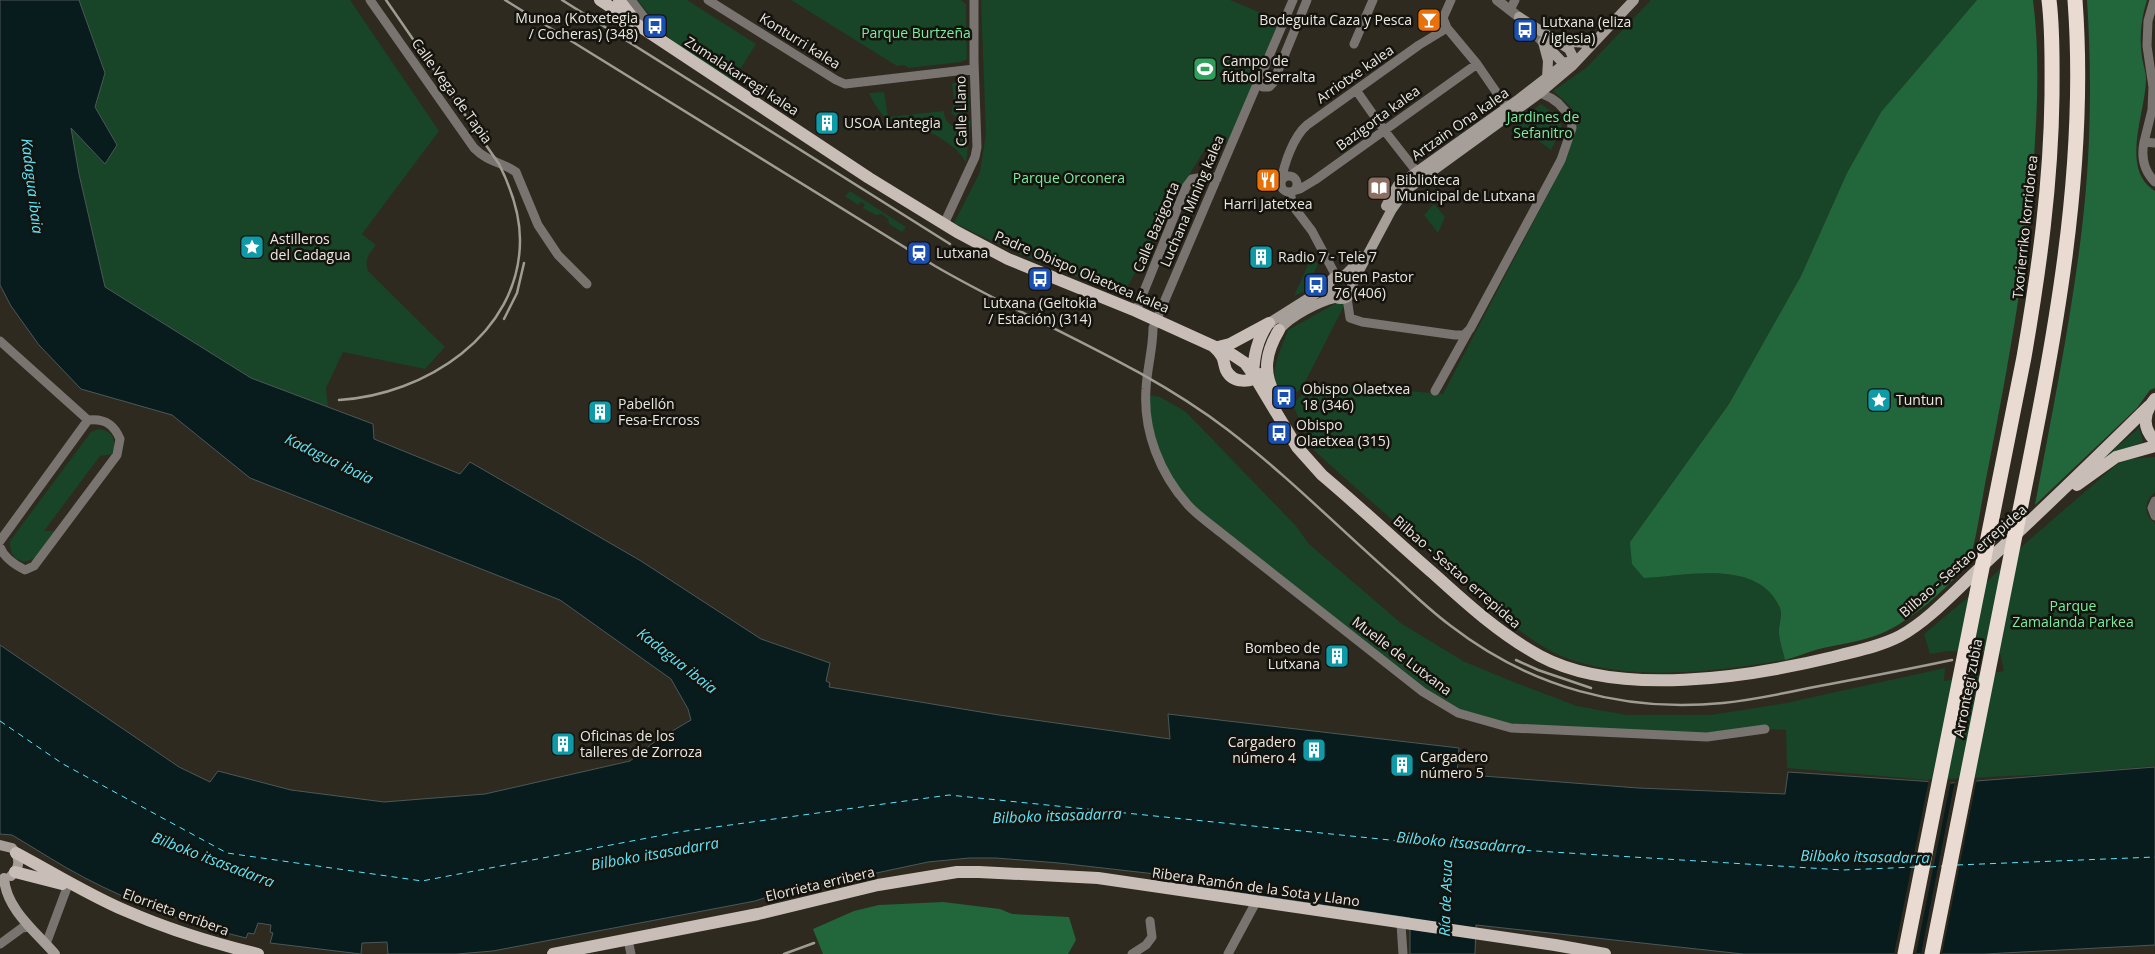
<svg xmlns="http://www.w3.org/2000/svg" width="2155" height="954" font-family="'Open Sans',sans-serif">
  <rect width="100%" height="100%" fill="#2e2a1f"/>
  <path fill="#184428" d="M79,0H350L439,131L362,234L376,245C369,254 364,259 368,271L445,347L425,369L343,352L326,388L328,407L251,378L105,287L72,143L71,126L104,163L117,145L95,107L105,73Z
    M637,0H687L756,44L732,82L675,44Z
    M791,0H961L966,4L967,59L961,62L909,68L904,65L897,66Z
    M981,0H1230L1271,17L1269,23L1277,26L1229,143L1221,139L1215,153L1205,149L1179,192L1168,188L1166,193L1169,195L1151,242L1123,296L1015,252L954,223L980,172L986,134Z
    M1651,0H1977L1881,112L1847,173L1801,276L1729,404L1630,542L1644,578C1686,576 1760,558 1780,608C1783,617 1778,625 1779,634C1780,643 1783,652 1785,660C1718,671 1637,682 1572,660C1532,647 1493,608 1462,581C1421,545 1380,509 1339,473L1315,451L1292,404L1315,383L1443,394L1565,162L1577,119L1569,105L1553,91L1586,68Z
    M967,82L970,110L956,117L951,113L954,102L952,83Z
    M884,92L888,117L944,111C944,121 950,126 959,128L971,120L966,163C959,147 933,132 916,127C909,125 900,126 893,123C882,118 874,104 869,93Z
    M1541,104L1552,112L1562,126L1551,150L1516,124Z
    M850,191L906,227L902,232L889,224L888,219L882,214L876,215L863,208L865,204L861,202L858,205L845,196Z
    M1434,204L1445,217L1438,233L1424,215Z
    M1313,259L1317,262V266L1305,291L1294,296L1309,263Z
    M1340,301L1345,304L1302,388L1293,395C1259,388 1281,350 1288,330Z
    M1144,394L1160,397L1186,412L1296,526L1309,544L1402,624L1463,661L1511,681L1577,706L1627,715H1711L1786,703L1945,668L1944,681L2004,671L2000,653L1948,651L1930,654L1924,634L1991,578L2029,540L2116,465L2128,459L2155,457V492C2144,501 2143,515 2155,523V766L2071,773L1928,780L1787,768L1786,730L1765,729L1707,737L1511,728L1442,705L1189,506L1162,467Z
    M2139,428L2143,442L2115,453L2072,485Z
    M99,429C114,431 116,441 113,454L100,456L44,531H56C48,542 34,569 17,559C11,555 10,548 10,541L91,432Z"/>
  <path fill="#22673c" d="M1977,0H2033C2039,47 2038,94 2035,141C2029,255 2008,367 1986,479C1983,493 1974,555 1968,563C1948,588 1910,622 1880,634C1860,642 1839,644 1819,649C1808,652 1796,657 1785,660C1783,652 1780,643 1779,634C1778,625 1783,617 1780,608C1759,558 1686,576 1644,578L1632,564L1630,542L1729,404L1801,276L1847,173L1881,112Z
    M2087,0H2147C2141,19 2139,37 2142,57C2143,64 2146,72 2146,79C2146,112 2119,169 2155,191V388L2150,390L2137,408L2035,505C2052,413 2071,321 2082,228C2091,153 2092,75 2087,0Z
    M943,902L1000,909L1012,914L1069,917L1076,940L1068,954H823L813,929L854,911L879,905Z"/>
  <path fill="#081b1d" stroke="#4c5858" d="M0,0H79L105,73L95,107L117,145L105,164L71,128L79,174L105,287L251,378L373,424L374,439L460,474L470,462L641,561L761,639L830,663L826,681L830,683L829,687L999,715L1170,739L1168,714L1459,748L1457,774L1638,788L1785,794L1788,772L1951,783L2155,767V945L1985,954H1743L1476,925L1475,954H1410V918L1181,884L1182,877L1059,863L996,858H969L928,862L773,895L755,901L493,951L457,954H388L387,942L362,943L361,954L270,943L273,933L270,932L271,925L258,923L254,934L248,933L246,938C191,925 135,904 85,878C60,865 36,849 12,835L0,834V645L179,767L210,782L218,771L291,790L384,802L485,794L630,761L657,740L691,720L688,709L671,679L560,600L250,478L172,415L81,389L39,345L11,306L0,285Z"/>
  <path fill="#2e2a1f" d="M1977,778L1942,954H1921L1955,780Z
    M1929,779L1951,780L1916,954H1894Z"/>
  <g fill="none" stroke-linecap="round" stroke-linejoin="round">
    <path stroke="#5be7fb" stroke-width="1" stroke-dasharray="6 5" stroke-linecap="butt" d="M0,721L63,764L227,853L422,881L679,832L949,795L1439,845L1843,870L1916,867
      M1957,865L2155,857
      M1930,867L1943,866"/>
    <path stroke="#797470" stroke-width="9" d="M370,0L474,148C489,163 500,161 516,172L538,225L558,255L587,284
      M631,0L656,33
      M708,0L836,80L845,84L974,69
      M1293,0L1153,328C1153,349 1147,368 1146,389C1143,431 1160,474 1188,505C1197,515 1209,523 1220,532L1423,692L1458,713L1511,728L1707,737L1765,729
      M1451,0L1443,18L1447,28L1477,64L1510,112
      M2154,0L2148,21L2147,46L2153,87L2152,110L2144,142L2155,143
      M1510,10L1515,0
      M1354,44L1373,0
      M1257,85L1263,87H1269L1273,83L1307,0
      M1356,90L1384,130L1420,176
      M2144,142C2141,157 2144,171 2155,182
      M1281 184a8 8 0 1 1 16 0a8 8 0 1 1-16 0Z
      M1281,182C1284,164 1293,137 1307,125L1419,45L1447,28
      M1293,191L1300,189L1315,180L1477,64
      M1290,192L1293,206L1312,231L1336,276
      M944,224L975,157L977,147L974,61V0
      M1347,298L1350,318L1362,322L1455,335H1464L1470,329L1561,160L1572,128L1571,117L1558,103L1551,98L1540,93
      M1136,311L1186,187L1192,179L1209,176L1217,179
      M0,341L88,420C104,418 114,424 120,439L117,455L34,566L25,570C15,565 4,558 0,547
      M1435,391L1469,330
      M2155,501L2152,508L2155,516
      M0,541L88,420
      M1401,924L1403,954
      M628,940L631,954
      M0,944L22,928L30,927
      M46,944L68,885
      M1132,954L1146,945L1152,937L1150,921
      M1228,954L1256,902"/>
    <path stroke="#797470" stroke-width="10" d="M1497,0L1519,17L1543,42"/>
    <path stroke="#a69e98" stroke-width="10" d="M1519,17L1569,49L1573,57L1572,66
      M1561,41L1586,43L1596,40
      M1543,42L1548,61L1547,78
      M1544,43L1564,64
      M1386,206L1398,185L1519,99L1567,62
      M1329 287a12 12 0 1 1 24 0a12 12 0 1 1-24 0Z
      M1344,276L1354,266L1359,256
      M1352,284L1392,209L1405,191L1540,93L1572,66L1634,0
      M1269,323L1323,289L1330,281
      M1279,330C1291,316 1318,302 1335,298
      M0,845L12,848C21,858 20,868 11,876
      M4,878C6,909 36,932 55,954"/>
    <path stroke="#c9beb7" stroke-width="12" d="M600,0L869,178L957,232L1008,259L1136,311L1233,355L1245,363L1253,374L1297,447L1322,475C1360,507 1396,541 1434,574C1467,604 1500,634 1540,656C1618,698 1750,677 1833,657C1855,651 1879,647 1900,636C1929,620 1955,591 1980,568C2037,515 2093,461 2149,406
      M619,0L632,17
      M1213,346C1215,348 1219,351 1221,355C1224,359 1224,365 1226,370C1233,384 1251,383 1261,374
      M1218,347L1230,344L1269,323
      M1253,374C1254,355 1257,341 1267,325
      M1275,395C1262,372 1266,352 1279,330
      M2155,399C2143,413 2142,428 2155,441
      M2077,485L2116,457L2155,446
      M16,853C52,872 87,894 124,910C167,929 212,943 258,954
      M15,872L62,884
      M553,954L758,914L878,885L957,872H979L1098,878L1555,945L1605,954"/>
    <path stroke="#e9dbd2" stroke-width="15" d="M1905,954L2024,357C2039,270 2051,184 2052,95C2052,64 2053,32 2049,0
      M1932,954C1961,808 1990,662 2019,515C2053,346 2088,174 2075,0"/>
    <path stroke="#9f9c93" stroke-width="2.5" d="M505,0L935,266C1031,322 1139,362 1228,430C1288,476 1342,531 1398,580C1415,596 1432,612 1451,626C1530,687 1624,713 1723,703C1752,700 1781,694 1809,688C1857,679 1904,670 1952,660
      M562,0L950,244
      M504,319L517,293L524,263
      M339,400C424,395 520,335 520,240C520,213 511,188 499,164L386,0
      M1516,660L1538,670L1591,688
      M784,954L814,943"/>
  </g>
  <defs>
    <g id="bar-square" transform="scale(1.25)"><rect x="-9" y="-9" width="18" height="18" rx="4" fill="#e8710a" stroke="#15130e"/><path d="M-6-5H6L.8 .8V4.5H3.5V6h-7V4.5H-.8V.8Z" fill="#fff"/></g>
    <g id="bus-square" transform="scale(1.25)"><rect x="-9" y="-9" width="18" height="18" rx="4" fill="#1a4fb4" stroke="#15130e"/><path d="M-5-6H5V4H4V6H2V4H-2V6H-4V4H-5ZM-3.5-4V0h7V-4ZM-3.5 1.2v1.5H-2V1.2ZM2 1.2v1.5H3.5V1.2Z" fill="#fff"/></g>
    <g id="stadium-square" transform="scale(1.25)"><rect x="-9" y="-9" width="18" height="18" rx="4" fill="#2e9e5b" stroke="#15130e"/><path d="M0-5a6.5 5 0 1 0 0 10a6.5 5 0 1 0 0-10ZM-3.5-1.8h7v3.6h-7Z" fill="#fff"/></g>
    <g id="building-square" transform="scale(1.25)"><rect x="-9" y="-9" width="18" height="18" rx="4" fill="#0f9aa8" stroke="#15130e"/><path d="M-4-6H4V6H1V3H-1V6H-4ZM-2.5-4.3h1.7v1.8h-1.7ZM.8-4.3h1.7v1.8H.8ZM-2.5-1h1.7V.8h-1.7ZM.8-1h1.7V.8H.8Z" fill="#fff"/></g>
    <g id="restaurant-square" transform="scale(1.25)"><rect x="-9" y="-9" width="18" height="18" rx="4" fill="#e8710a" stroke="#15130e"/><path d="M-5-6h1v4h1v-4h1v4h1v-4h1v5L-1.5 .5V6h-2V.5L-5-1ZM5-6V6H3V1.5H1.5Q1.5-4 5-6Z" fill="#fff"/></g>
    <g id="library-square" transform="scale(1.25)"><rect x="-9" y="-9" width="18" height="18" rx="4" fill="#8d6e63" stroke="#15130e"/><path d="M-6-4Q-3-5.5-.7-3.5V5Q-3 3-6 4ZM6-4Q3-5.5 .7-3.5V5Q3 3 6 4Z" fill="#fff"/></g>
    <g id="sight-square" transform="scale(1.25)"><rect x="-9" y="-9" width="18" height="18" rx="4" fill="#0f9aa8" stroke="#15130e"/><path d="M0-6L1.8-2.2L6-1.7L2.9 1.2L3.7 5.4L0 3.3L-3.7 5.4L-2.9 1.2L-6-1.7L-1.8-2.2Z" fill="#fff"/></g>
    <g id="station-square" transform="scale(1.25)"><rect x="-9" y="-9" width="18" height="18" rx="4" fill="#1a4fb4" stroke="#15130e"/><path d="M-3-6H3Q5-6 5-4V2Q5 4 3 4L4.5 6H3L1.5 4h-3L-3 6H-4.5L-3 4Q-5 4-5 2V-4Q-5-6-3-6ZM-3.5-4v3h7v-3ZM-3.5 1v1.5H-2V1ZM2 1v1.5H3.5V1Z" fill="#fff"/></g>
  </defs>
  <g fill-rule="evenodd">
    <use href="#bar-square" x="1429" y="20"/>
    <use href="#bus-square" x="655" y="26"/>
    <use href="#bus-square" x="1525" y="30"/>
    <use href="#stadium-square" x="1205" y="69"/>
    <use href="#building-square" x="827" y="123"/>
    <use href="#restaurant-square" x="1268" y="180"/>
    <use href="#library-square" x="1379" y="188"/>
    <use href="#sight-square" x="252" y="247"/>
    <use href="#station-square" x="919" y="253"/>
    <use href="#building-square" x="1261" y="257"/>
    <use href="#bus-square" x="1040" y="279"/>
    <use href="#bus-square" x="1316" y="285"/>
    <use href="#bus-square" x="1284" y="397"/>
    <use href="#sight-square" x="1879" y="400"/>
    <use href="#building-square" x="600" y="412"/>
    <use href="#bus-square" x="1279" y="433"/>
    <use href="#building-square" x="1337" y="656"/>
    <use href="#building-square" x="563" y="744"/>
    <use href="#building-square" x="1314" y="750"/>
    <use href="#building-square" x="1402" y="765"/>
  </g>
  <g text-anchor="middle" stroke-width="5" stroke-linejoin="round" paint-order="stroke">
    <g font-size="14" fill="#eae7e0" stroke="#15130e" text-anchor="start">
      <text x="638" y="23" text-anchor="end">Munoa (Kotxetegia<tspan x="638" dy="16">/ Cocheras) (348)</tspan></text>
      <text x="1412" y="25" text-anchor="end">Bodeguita Caza y Pesca</text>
      <text x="1542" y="27">Lutxana (eliza<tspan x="1542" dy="16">/ iglesia)</tspan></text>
      <text x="1222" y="66">Campo de<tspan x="1222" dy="16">fútbol Serralta</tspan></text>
      <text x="844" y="128">USOA Lantegia</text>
      <text x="1396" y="185">Biblioteca<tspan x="1396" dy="16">Municipal de Lutxana</tspan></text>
      <text x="1268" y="209" text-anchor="middle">Harri Jatetxea</text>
      <text x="270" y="244">Astilleros<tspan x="270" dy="16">del Cadagua</tspan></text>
      <text x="936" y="258">Lutxana</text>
      <text x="1278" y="262">Radio 7 - Tele 7</text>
      <text x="1334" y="282">Buen Pastor<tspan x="1334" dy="16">76 (406)</tspan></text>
      <text x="1040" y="308" text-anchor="middle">Lutxana (Geltokia<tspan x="1040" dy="16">/ Estación) (314)</tspan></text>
      <text x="1302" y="394">Obispo Olaetxea<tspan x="1302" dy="16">18 (346)</tspan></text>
      <text x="1896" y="405">Tuntun</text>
      <text x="618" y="409">Pabellón<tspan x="618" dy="16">Fesa-Ercross</tspan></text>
      <text x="1296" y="430">Obispo<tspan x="1296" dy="16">Olaetxea (315)</tspan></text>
      <text x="1320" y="653" text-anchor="end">Bombeo de<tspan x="1320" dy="16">Lutxana</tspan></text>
      <text x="580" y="741">Oficinas de los<tspan x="580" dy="16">talleres de Zorroza</tspan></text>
      <text x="1296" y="747" text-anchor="end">Cargadero<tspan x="1296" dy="16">número 4</tspan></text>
      <text x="1420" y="762">Cargadero<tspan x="1420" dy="16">número 5</tspan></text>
    </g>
    <g font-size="14" fill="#79eda0" stroke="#15130e">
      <text x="916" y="38">Parque Burtzeña</text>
      <text x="1543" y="122">Jardines de<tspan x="1543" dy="16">Sefanitro</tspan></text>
      <text x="1069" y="183">Parque Orconera</text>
      <text x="2073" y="611">Parque<tspan x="2073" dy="16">Zamalanda Parkea</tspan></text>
    </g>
    <g font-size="14" fill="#eae7e0" stroke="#15130e">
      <text transform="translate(800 41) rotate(32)" y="5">Konturri kalea</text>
      <text transform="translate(1355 74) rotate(-35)" y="5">Arriotxe kalea</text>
      <text transform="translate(742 76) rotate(33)" y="5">Zumalakarregi kalea</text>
      <text transform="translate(452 91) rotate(54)" y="5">Calle Vega de Tapia</text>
      <text transform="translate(961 111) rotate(-91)" y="5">Calle Llano</text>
      <text transform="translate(1378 118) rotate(-36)" y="5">Bazigorta kalea</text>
      <text transform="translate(1460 124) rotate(-35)" y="5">Artzain Ona kalea</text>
      <text transform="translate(1192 201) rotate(-67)" y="5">Luchana Mining kalea</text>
      <text transform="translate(1156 227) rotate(-67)" y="5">Calle Bazigorta</text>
      <text transform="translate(2025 227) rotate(-84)" y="5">Txorierriko korridorea</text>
      <text transform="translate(1082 272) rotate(23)" y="5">Padre Obispo Olaetxea kalea</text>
      <text transform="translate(1963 561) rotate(-41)" y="5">Bilbao - Sestao errepidea</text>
      <text transform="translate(1457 572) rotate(41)" y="5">Bilbao - Sestao errepidea</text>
      <text transform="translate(1402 656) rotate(37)" y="5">Muelle de Lutxana</text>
      <text transform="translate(1968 688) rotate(-79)" y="5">Arrontegi zubia</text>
      <text transform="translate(820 884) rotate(-13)" y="5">Elorrieta erribera</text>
      <text transform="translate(1256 887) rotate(8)" y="5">Ribera Ramón de la Sota y Llano</text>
      <text transform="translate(176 912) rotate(20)" y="5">Elorrieta erribera</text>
    </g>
    <g font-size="15" font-style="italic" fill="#5be7fb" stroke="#15130e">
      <text transform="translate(32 186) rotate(83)" y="5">Kadagua ibaia</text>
      <text transform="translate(329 459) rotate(26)" y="5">Kadagua ibaia</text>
      <text transform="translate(677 661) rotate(38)" y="5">Kadagua ibaia</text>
      <text transform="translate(1057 816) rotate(-2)" y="5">Bilboko itsasadarra</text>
      <text transform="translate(1461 843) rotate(5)" y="5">Bilboko itsasadarra</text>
      <text transform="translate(655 854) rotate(-10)" y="5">Bilboko itsasadarra</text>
      <text transform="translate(1865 857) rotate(1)" y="5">Bilboko itsasadarra</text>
      <text transform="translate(213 860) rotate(21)" y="5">Bilboko itsasadarra</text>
      <text transform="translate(1446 898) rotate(-88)" y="5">Ría de Asua</text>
    </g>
  </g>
</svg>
